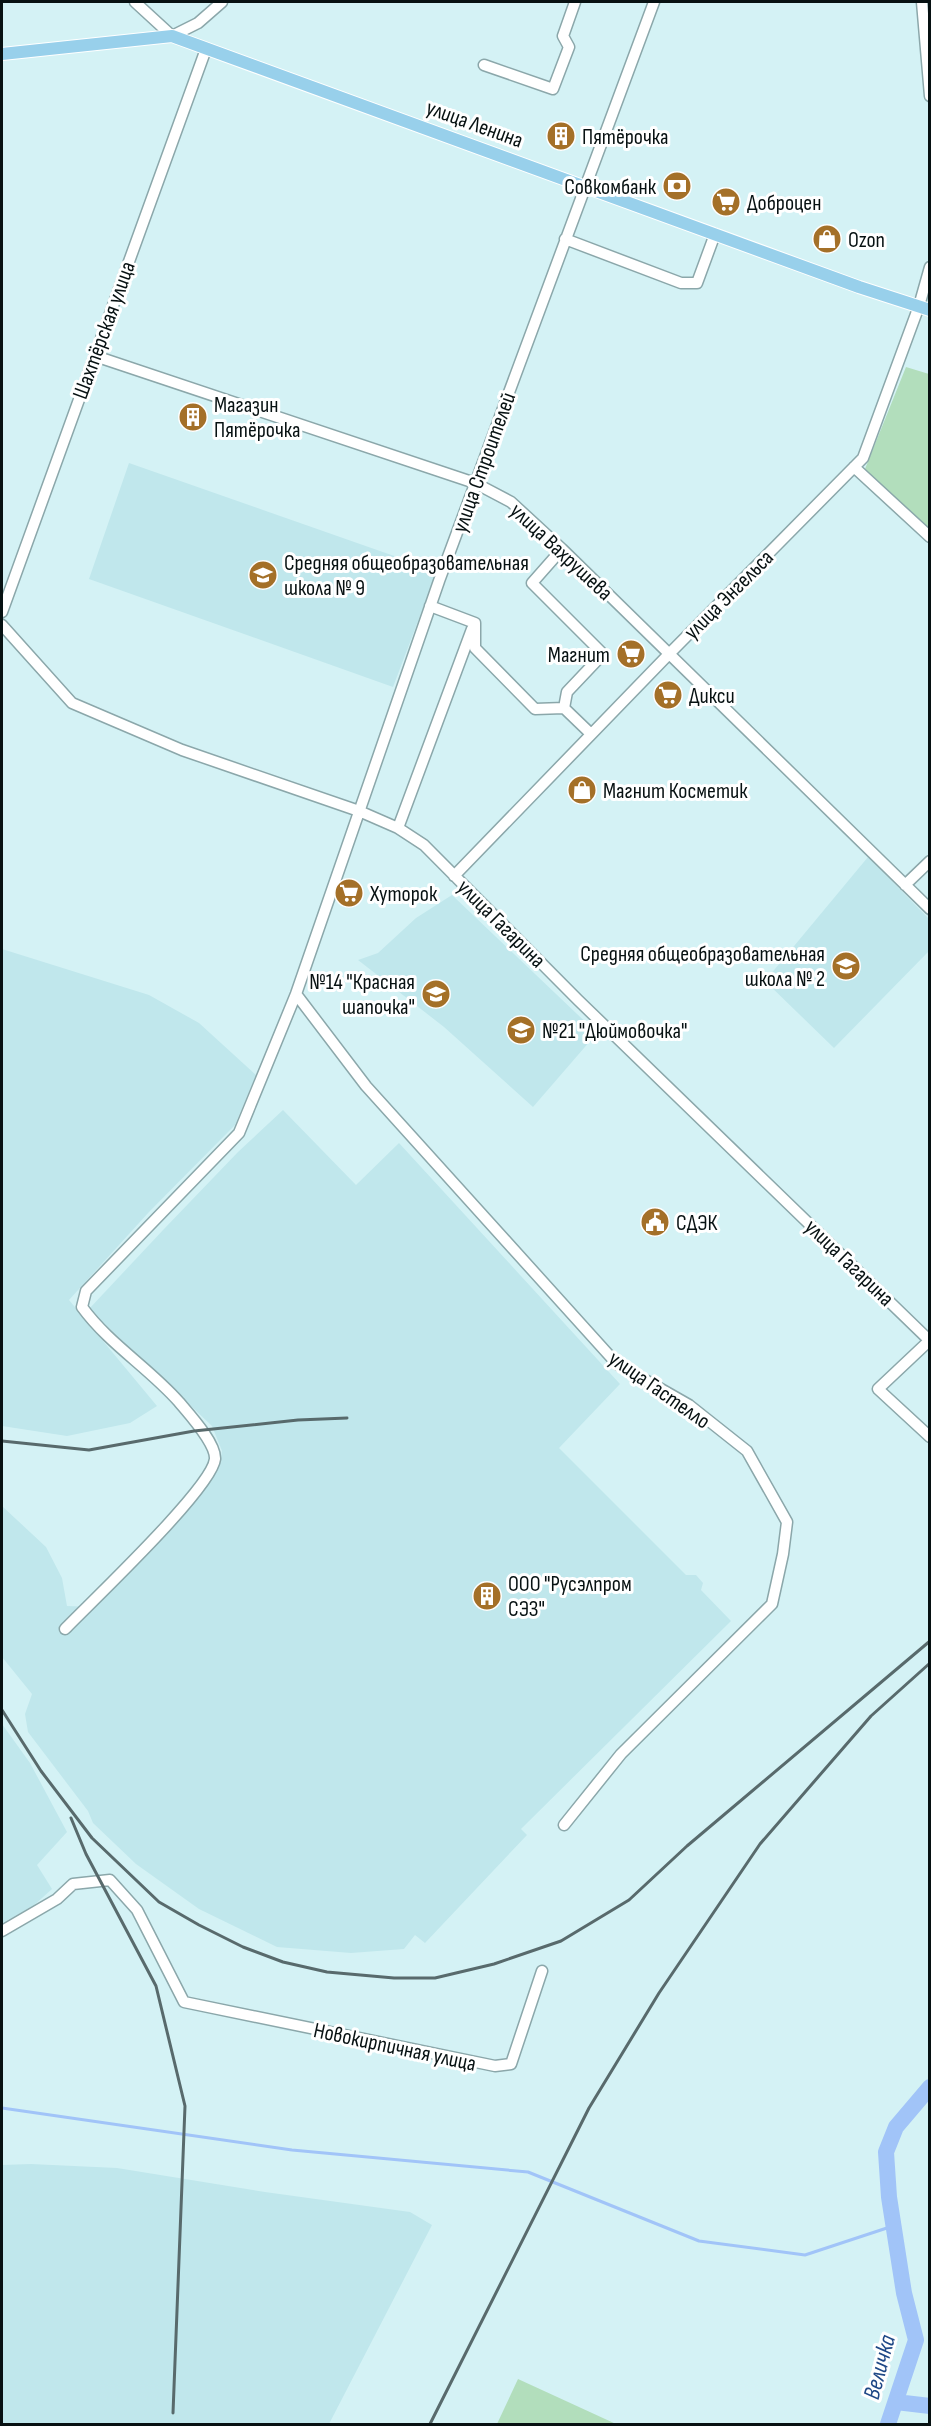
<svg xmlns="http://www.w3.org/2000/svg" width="931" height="2426" font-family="'Sofia Sans Condensed',sans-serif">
  <rect width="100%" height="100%" fill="#d4f2f5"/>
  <path fill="#c0e7ec" d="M129,463L437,571L393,687L89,579Z
    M868,857L929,919V951L834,1048L765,981Z
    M452,895L597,1033L533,1107L444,1027L358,960L378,953L416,918Z
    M2,949L149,995L199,1023L256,1075L235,1125L149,1212L69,1300L157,1406L130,1423L67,1436L2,1426Z
    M283,1110L356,1185L399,1143L620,1384L559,1448L686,1575H696L703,1583L701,1590L731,1621L521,1829L527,1835L425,1943L415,1935L404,1949L351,1953L277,1947L199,1909L136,1864L93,1823L88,1811L28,1732L25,1714L32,1694L2,1657V1506L46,1547L62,1578L67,1606L94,1607L168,1533L220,1463L222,1451L212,1426L89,1309L164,1229L238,1152Z
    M2,1724L30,1763L67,1832L37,1865L52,1889L32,1907L2,1923Z
    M31,2164L117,2168L265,2192L410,2212L432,2225L329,2424H2V2165Z"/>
  <path fill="#b2debc" d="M906,367L929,374V531L865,469Z
    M518,2379L616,2424H497Z"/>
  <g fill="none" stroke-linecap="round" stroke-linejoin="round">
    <path stroke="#a1c4f8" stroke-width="3" d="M2,2108L292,2150L528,2172L699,2241L805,2255L893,2226"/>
    <path stroke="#a1c4f8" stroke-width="16" d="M896,2402L930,2406
      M888,2424L916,2340L904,2293L889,2197L886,2152L896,2127L930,2087"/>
    <g stroke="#8ba7aa" stroke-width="13">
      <path id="minor" d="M135,2L172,36L198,23L222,2
        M922,2L930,96
        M484,65L553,89L569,47L563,36L575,2
        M565,239L681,283H697L715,234
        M95,356L475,483L511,502L562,549L930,909
        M854,467L930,537
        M562,549L532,583L603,654L567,692L564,708
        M430,606L475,623V648L535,709L564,708L591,734
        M2,612L206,49
        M2,625L72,703L182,750L359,811L398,828L424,845L578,1000L929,1340
        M398,828L472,629
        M454,876L670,653L863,458L919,306L930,267
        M905,885L930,861
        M296,994L366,1086L617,1364L689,1405L747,1451L787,1522L783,1554L772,1604L621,1754L564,1825
        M930,1340L878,1389L930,1437
        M65,1629C91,1602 212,1488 215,1459C216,1443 189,1414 179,1402C149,1368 109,1344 82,1307L86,1291L239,1133L296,994L439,581L654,2
        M2,1931L57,1899L73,1884L110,1880L137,1910L184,2002L495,2066L511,2064L542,1971"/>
    </g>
    <g stroke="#fff" stroke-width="14">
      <path id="major" d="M2,54L172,36L859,287L930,310"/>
    </g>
    <use href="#minor" stroke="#fff" stroke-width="10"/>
    <use href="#major" stroke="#98d0eb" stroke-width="12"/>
    <path stroke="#586a6c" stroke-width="3" d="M2,1441L89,1450L194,1431L298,1420L347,1418
      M2,1710L41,1771L92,1838L159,1902L199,1925L243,1947L283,1962L327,1972L394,1978H435L494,1964L561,1941L629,1900L687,1846L930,1641
      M71,1818L86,1854L156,1986L185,2106L173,2413
      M430,2424L589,2108L659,1993L760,1844L871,1716L930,1663"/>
  </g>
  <defs>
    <g id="building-disc" transform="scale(1.5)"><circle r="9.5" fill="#a47028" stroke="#fff"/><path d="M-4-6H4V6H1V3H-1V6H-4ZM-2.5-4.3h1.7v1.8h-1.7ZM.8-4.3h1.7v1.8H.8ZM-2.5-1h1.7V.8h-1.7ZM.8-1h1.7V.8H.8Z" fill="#fff"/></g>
    <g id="bank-disc" transform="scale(1.5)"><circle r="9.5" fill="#a47028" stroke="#fff"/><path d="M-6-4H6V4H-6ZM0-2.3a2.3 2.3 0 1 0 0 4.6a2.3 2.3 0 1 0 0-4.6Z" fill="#fff"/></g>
    <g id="supermarket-disc" transform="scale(1.5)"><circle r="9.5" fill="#a47028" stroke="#fff"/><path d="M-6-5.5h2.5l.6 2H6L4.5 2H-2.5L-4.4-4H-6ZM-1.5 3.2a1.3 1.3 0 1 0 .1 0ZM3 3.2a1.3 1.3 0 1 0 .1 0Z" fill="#fff"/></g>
    <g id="shop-disc" transform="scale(1.5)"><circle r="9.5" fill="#a47028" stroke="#fff"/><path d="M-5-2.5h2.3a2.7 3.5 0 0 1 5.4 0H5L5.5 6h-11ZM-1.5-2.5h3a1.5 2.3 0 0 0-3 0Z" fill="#fff"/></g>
    <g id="school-disc" transform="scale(1.5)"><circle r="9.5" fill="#a47028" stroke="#fff"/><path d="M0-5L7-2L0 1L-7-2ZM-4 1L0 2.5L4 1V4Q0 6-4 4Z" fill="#fff"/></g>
    <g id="civic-disc" transform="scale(1.5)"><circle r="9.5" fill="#a47028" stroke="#fff"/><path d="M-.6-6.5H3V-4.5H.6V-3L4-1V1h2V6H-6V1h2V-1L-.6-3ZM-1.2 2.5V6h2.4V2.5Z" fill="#fff"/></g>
  </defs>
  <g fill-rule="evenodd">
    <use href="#building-disc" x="561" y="136"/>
    <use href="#bank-disc" x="677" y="186"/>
    <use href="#supermarket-disc" x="726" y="202"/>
    <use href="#shop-disc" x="827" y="239"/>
    <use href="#building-disc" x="193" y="417"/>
    <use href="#school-disc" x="263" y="575"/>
    <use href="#supermarket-disc" x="631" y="654"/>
    <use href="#supermarket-disc" x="668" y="695"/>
    <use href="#shop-disc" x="582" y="790"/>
    <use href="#supermarket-disc" x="349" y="893"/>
    <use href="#school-disc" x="846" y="966"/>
    <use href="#school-disc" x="436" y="994"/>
    <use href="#school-disc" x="521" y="1030"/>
    <use href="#civic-disc" x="655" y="1222"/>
    <use href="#building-disc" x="487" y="1596"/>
  </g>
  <g text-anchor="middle" stroke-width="6" stroke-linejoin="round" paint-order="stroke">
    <g font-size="22" fill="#071112" stroke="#fff">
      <text transform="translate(475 123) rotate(20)" y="8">улица Ленина</text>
      <text transform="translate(103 330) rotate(-70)" y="8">Шахтёрская улица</text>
      <text transform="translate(483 462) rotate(-70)" y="8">улица Строителей</text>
      <text transform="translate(562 551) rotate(43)" y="8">улица Вахрушева</text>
      <text transform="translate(728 594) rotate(-45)" y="8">улица Энгельса</text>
      <text transform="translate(502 923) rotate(45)" y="8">улица Гагарина</text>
      <text transform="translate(850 1262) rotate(44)" y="8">улица Гагарина</text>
      <text transform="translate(660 1389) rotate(35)" y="8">улица Гастелло</text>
      <text transform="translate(395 2046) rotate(12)" y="8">Новокирпичная улица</text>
    </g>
    <g font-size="22" fill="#071112" stroke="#fff" text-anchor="start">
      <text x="582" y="144">Пятёрочка</text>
      <text x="656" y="194" text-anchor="end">Совкомбанк</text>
      <text x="747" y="210">Доброцен</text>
      <text x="848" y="247">Ozon</text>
      <text x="214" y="412">Магазин<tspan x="214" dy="25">Пятёрочка</tspan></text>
      <text x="284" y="570">Средняя общеобразовательная<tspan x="284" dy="25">школа № 9</tspan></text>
      <text x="610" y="662" text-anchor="end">Магнит</text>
      <text x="689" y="703">Дикси</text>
      <text x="603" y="798">Магнит Косметик</text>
      <text x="370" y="901">Хуторок</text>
      <text x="825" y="961" text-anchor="end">Средняя общеобразовательная<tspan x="825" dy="25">школа № 2</tspan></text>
      <text x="415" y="989" text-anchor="end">№14 "Красная<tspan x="415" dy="25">шапочка"</tspan></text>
      <text x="542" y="1038">№21 "Дюймовочка"</text>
      <text x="676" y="1230">СДЭК</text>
      <text x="508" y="1591">ООО "Русэлпром<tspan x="508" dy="25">СЭЗ"</tspan></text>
    </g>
    <g font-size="24" font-style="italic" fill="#1f4886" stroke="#fff">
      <text transform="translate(879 2367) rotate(-75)" y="8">Величка</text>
    </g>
  </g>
  <rect width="931" height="2426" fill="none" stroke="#071112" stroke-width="6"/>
</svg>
